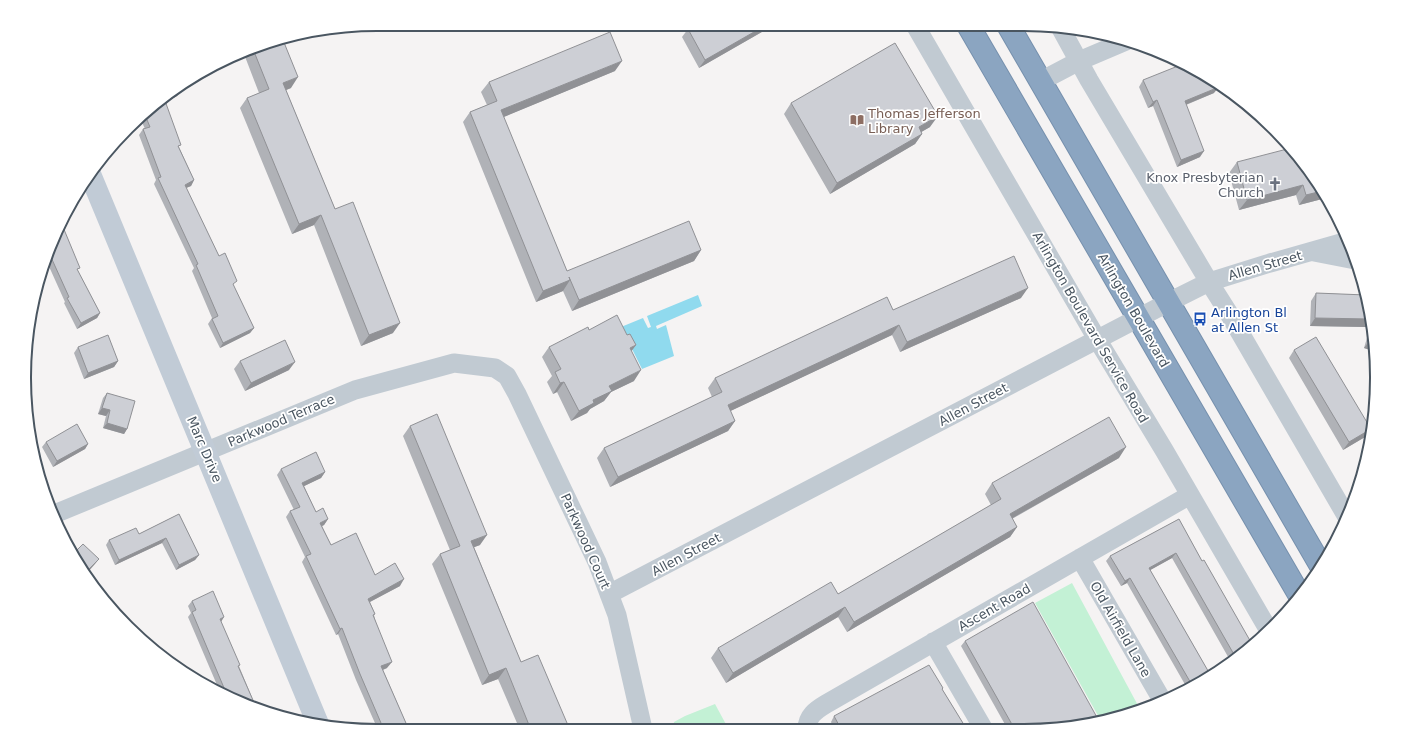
<svg xmlns="http://www.w3.org/2000/svg" width="1401" height="755" font-family="'DejaVu Sans',sans-serif">
  <rect width="100%" height="100%" fill="#f5f3f3"/>
  <path fill="#c3f1d5" d="M1072,583L1141,711L1101,721L1035,603Z
    M715,704L728,728L673,729L674,722L685,716Z"/>
  <path fill="#90daee" d="M698,295L702,306L656,326L657,329L666,325L674,356L642,369L621,327L643,318L648,328L651,327L647,316Z"/>
  <g fill="none" stroke-linecap="round" stroke-linejoin="round">
    <g stroke="#7690ad" stroke-width="24">
      <path id="highway" d="M968,25L1300,596
        M1008,25L1321,566"/>
    </g>
    <path stroke="#c1cad2" stroke-width="19" d="M915,25L1097,339L1164,450L1268,629
      M1060,27L1089,80L1209,282L1228,312L1347,517
      M1041,81L1079,61L1126,41
      M1314,252L1355,260
      M52,515L355,390L454,363L495,368L507,376L517,394L597,562L617,615L643,729
      M1080,558L1162,700
      M609,594L1169,302L1209,282L1270,263L1348,241
      M933,642L983,728
      M807,729C807,716 816,710 826,704L1190,495"/>
    <path stroke="#c1cbd6" stroke-width="22" d="M90,174L318,724"/>
    <use href="#highway" stroke="#8ba5c1" stroke-width="22"/>
  </g>
  <path fill="#b0b2b7" d="M776,24L699,68L682,37L688,29Z
    M264,43L291,88L286,90L335,209L393,333L361,346L314,225L292,234L240,108L247,98L259,93L244,54Z
    M615,71L503,117L567,271L701,250L694,261L572,311L563,291L536,302L463,122L470,112L487,105L481,92L489,82Z
    M1143,80L1214,93L1186,105L1200,157L1177,167L1153,106L1148,108L1139,87Z
    M180,91L177,96L165,102L179,147L194,180L191,186L186,188L254,328L250,333L220,348L208,324L212,318L192,271L194,268L154,184L156,180L139,135L143,129H145L141,120L162,97Z
    M791,103L930,127L921,132L922,134L915,144L830,194L784,114Z
    M1237,162H1304L1326,198L1299,205L1296,195L1239,210L1229,173Z
    M63,227L78,271L100,313L97,318L77,329L64,303L65,302L47,262Z
    M1316,293L1366,295L1371,320L1366,327L1310,326L1311,301Z
    M1021,298L900,352L892,335L730,411L735,421L728,431L610,487L597,458L604,448L712,397L708,388L715,378L893,310Z
    M1371,324L1376,352L1364,348Z
    M589,330L627,335L636,345L631,351L634,381L611,392L604,401L590,409L587,413L571,421L557,392L553,394L547,382L552,376L542,357L549,347Z
    M78,347L118,361L114,367L84,379L74,353Z
    M1294,350L1367,424L1372,417L1374,416V423L1371,435L1369,431L1365,437L1343,450L1289,358Z
    M240,361L289,370L245,391L234,369Z
    M107,393L127,429L124,434L103,428L106,416L98,414L103,398Z
    M410,426L480,545L474,547L521,662L570,730H520L498,679L482,685L432,564L440,554L450,550L403,436Z
    M46,442L88,444L85,449L53,467L42,447Z
    M1119,458L1012,519L1017,527L1010,537L847,632L838,617L726,683L711,658L718,648L838,594L991,505L985,494L992,483Z
    M281,469L325,472L321,478L304,486L316,512L328,519L324,525L322,526L331,545L375,575L400,586L370,602L375,614L374,615L387,668L383,670L409,730H378L356,680L338,634L336,635L302,562L305,557L286,517L290,511L294,510L277,475Z
    M179,514L199,555L195,560L176,570L162,543L115,565L106,545L109,540L139,534Z
    M1179,519L1202,561L1252,644L1231,662L1172,558L1150,570L1211,676L1187,688L1127,583L1121,586L1106,561L1110,556Z
    M192,601L221,622L239,666L256,707L220,692L188,617L191,613L188,606Z
    M965,641L1069,728H1007L961,646Z
    M942,689L966,728L834,729L831,722L834,716Z"/>
  <path fill="#909195" d="M768,24H776L699,68L705,60Z
    M622,61L615,71L494,121L501,110Z
    M298,77L291,88L276,94L283,83Z
    M1219,87L1214,93L1180,107L1185,101Z
    M180,91L177,96L160,104L164,98Z
    M1157,100L1153,106L1148,108L1153,102Z
    M938,116L930,127L911,138L919,127Z
    M922,134L915,144L830,194L837,183Z
    M1204,151L1200,157L1177,167L1181,160Z
    M194,180L191,186L181,190L185,185Z
    M1303,185L1296,195L1239,210L1247,200Z
    M1322,191L1326,198L1299,205L1306,195Z
    M321,215L314,225L292,234L299,224Z
    M701,250L694,261L572,311L579,300Z
    M570,280L563,291L536,302L543,291Z
    M1028,288L1021,298L900,352L907,342Z
    M100,313L97,318L77,329L81,323Z
    M1315,318L1370,319L1371,320L1366,327L1310,326Z
    M400,323L393,333L361,346L369,335Z
    M899,325L892,335L720,416L728,405Z
    M254,328L250,333L220,348L223,343Z
    M1370,340L1374,342L1376,352L1364,348Z
    M636,345L628,356L630,348Z
    M118,361L114,367L84,379L88,373Z
    M295,362L289,370L245,391L251,383Z
    M641,370L634,381L611,392L604,401L590,409L587,413L571,421L579,411L593,400L609,386Z
    M564,382L557,392L553,394L560,383Z
    M102,408L110,410L106,416L98,414Z
    M735,421L728,431L610,487L618,477Z
    M107,423L127,429L124,434L103,428Z
    M1371,429L1365,437L1343,450L1349,442Z
    M88,444L85,449L53,467L57,461Z
    M1126,447L1119,458L1002,524L1010,514Z
    M325,472L321,478L298,489L302,483Z
    M328,519L324,525L316,529L320,523Z
    M1017,527L1010,537L847,632L854,622Z
    M487,535L480,545L464,551L471,541Z
    M166,538L162,543L115,565L119,560Z
    M1176,553L1172,558L1145,573L1149,568Z
    M199,555L195,560L176,570L179,565Z
    M99,559L95,564L88,572L87,571Z
    M1130,578L1127,583L1121,586L1125,581Z
    M404,579L400,586L364,605L368,599Z
    M845,607L838,617L726,683L733,673Z
    M224,617L221,622L220,619Z
    M342,628L338,634L336,635L340,629Z
    M392,662L387,668L377,672L381,666Z
    M506,668L498,679L482,685L489,675Z"/>
  <path fill="#cdcfd5" stroke="#909195" d="M696,24H768L705,60L688,29Z
    M610,32L622,61L501,110L567,271L689,221L701,250L579,300L569,277L570,280L543,291L470,112L497,101L489,82Z
    M283,40L298,77L283,83L335,209L353,202L400,323L369,335L321,215L299,224L247,98L269,89L253,49L264,43Z
    M895,43L938,116L919,127L922,134L837,183L791,103Z
    M1183,64L1200,71L1217,84L1219,87L1185,101L1204,151L1181,160L1157,100L1153,102L1143,80Z
    M179,88L180,91L164,98L181,145L178,146L194,180L185,185L219,256L225,253L237,281L233,284L254,328L223,343L212,319L218,316L196,265L198,264L158,178L161,177L143,129L150,127L145,115L162,97Z
    M1291,148L1304,162L1322,191L1306,195L1303,185L1247,200L1237,162Z
    M63,227L80,268L77,269L100,313L81,323L67,298L69,297L50,255Z
    M1014,256L1028,288L907,342L899,325L728,405L735,421L618,477L604,448L722,392L715,378L887,297L893,310Z
    M1316,293L1366,295L1370,319L1315,318Z
    M617,315L627,335L630,334L636,345L630,348L641,370L609,386L612,391L593,400L594,403L579,411L564,382L560,383L555,372L561,369L549,347L588,327L589,330Z
    M1372,332L1374,342L1370,340Z
    M108,335L118,361L88,373L78,347Z
    M1316,337L1371,429L1349,442L1294,350Z
    M285,340L295,362L251,383L240,361Z
    M107,393L135,401L127,429L107,423L110,410L102,408Z
    M437,414L487,535L471,541L521,662L538,655L570,730H531L506,668L489,675L440,554L460,546L410,426Z
    M1374,416V422L1372,417Z
    M1109,417L1126,447L1010,514L1017,527L854,622L845,607L733,673L718,648L831,582L838,594L1001,499L992,483Z
    M77,424L88,444L57,461L46,442Z
    M316,452L325,472L302,483L316,512L323,508L328,519L320,523L331,545L356,533L375,575L395,563L404,579L368,599L375,614L373,615L392,662L381,666L409,730H384L360,674L342,628L340,629L306,556L311,554L290,511L300,507L281,469Z
    M179,514L199,555L179,565L166,538L119,560L109,540L136,528L139,534Z
    M1179,519L1202,561L1204,560L1252,644L1236,658L1176,553L1149,568L1211,676L1192,685L1130,578L1125,581L1110,556Z
    M83,544L99,559L87,571L75,552Z
    M213,591L224,617L220,619L240,665L238,666L256,707L227,695L192,612L196,610L192,601Z
    M1033,602L1099,721L1069,728H1014L965,641Z
    M929,665L943,688L942,689L966,728L841,729L834,716Z"/>
  <defs>
    <g id="library-bare" transform="scale(1.08)"><path d="M-6-4Q-3-5.5-.7-3.5V5Q-3 3-6 4ZM6-4Q3-5.5 .7-3.5V5Q3 3 6 4Z" fill="#8d6e63" stroke="#fff" stroke-width="2.5" paint-order="stroke"/></g>
    <g id="church-bare" transform="scale(1.08)"><path d="M-1.2-6h2.4v3.5h3.3v2.4h-3.3V6h-2.4V-.1h-3.3v-2.4h3.3Z" fill="#6b7280" stroke="#fff" stroke-width="2.5" paint-order="stroke"/></g>
    <g id="bus-bare" transform="scale(1.08)"><path d="M-5-6H5V4H4V6H2V4H-2V6H-4V4H-5ZM-3.5-4V0h7V-4ZM-3.5 1.2v1.5H-2V1.2ZM2 1.2v1.5H3.5V1.2Z" fill="#1a4fb4" stroke="#fff" stroke-width="2.5" paint-order="stroke"/></g>
  </defs>
  <g fill-rule="evenodd">
    <use href="#library-bare" x="857" y="120"/>
    <use href="#church-bare" x="1275" y="184"/>
    <use href="#bus-bare" x="1200" y="319"/>
  </g>
  <g text-anchor="middle" stroke-width="3.5" stroke-linejoin="round" paint-order="stroke">
    <g font-size="13" fill="#785e54" stroke="#fff" text-anchor="start">
      <text x="868" y="118">Thomas Jefferson<tspan x="868" dy="15">Library</tspan></text>
    </g>
    <g font-size="13" fill="#5b616d" stroke="#fff" text-anchor="end">
      <text x="1264" y="182">Knox Presbyterian<tspan x="1264" dy="15">Church</tspan></text>
    </g>
    <g font-size="13" fill="#4a5661" stroke="#fff">
      <text transform="translate(1265 265) rotate(-16)" y="5">Allen Street</text>
      <text transform="translate(1134 310) rotate(60)" y="5">Arlington Boulevard</text>
      <text transform="translate(1091 327) rotate(60)" y="5">Arlington Boulevard Service Road</text>
      <text transform="translate(973 404) rotate(-28)" y="5">Allen Street</text>
      <text transform="translate(281 420) rotate(-23)" y="5">Parkwood Terrace</text>
      <text transform="translate(205 449) rotate(67)" y="5">Marc Drive</text>
      <text transform="translate(586 541) rotate(66)" y="5">Parkwood Court</text>
      <text transform="translate(686 554) rotate(-28)" y="5">Allen Street</text>
      <text transform="translate(994 607) rotate(-30)" y="5">Ascent Road</text>
      <text transform="translate(1121 629) rotate(60)" y="5">Old Airfield Lane</text>
    </g>
    <g font-size="13" fill="#164399" stroke="#fff" text-anchor="start">
      <text x="1211" y="317">Arlington Bl<tspan x="1211" dy="15">at Allen St</tspan></text>
    </g>
  </g>
  <path d="M0 0H1401V755H0ZM377 31H1024A346 346 0 0 1 1370 377V378A346 346 0 0 1 1024 724H377A346 346 0 0 1 31 378V377A346 346 0 0 1 377 31Z" fill="#fff" fill-rule="evenodd"/>
  <path fill="none" stroke="#4a5661" stroke-width="2" d="M377 31H1024A346 346 0 0 1 1370 377V378A346 346 0 0 1 1024 724H377A346 346 0 0 1 31 378V377A346 346 0 0 1 377 31Z"/>
</svg>
